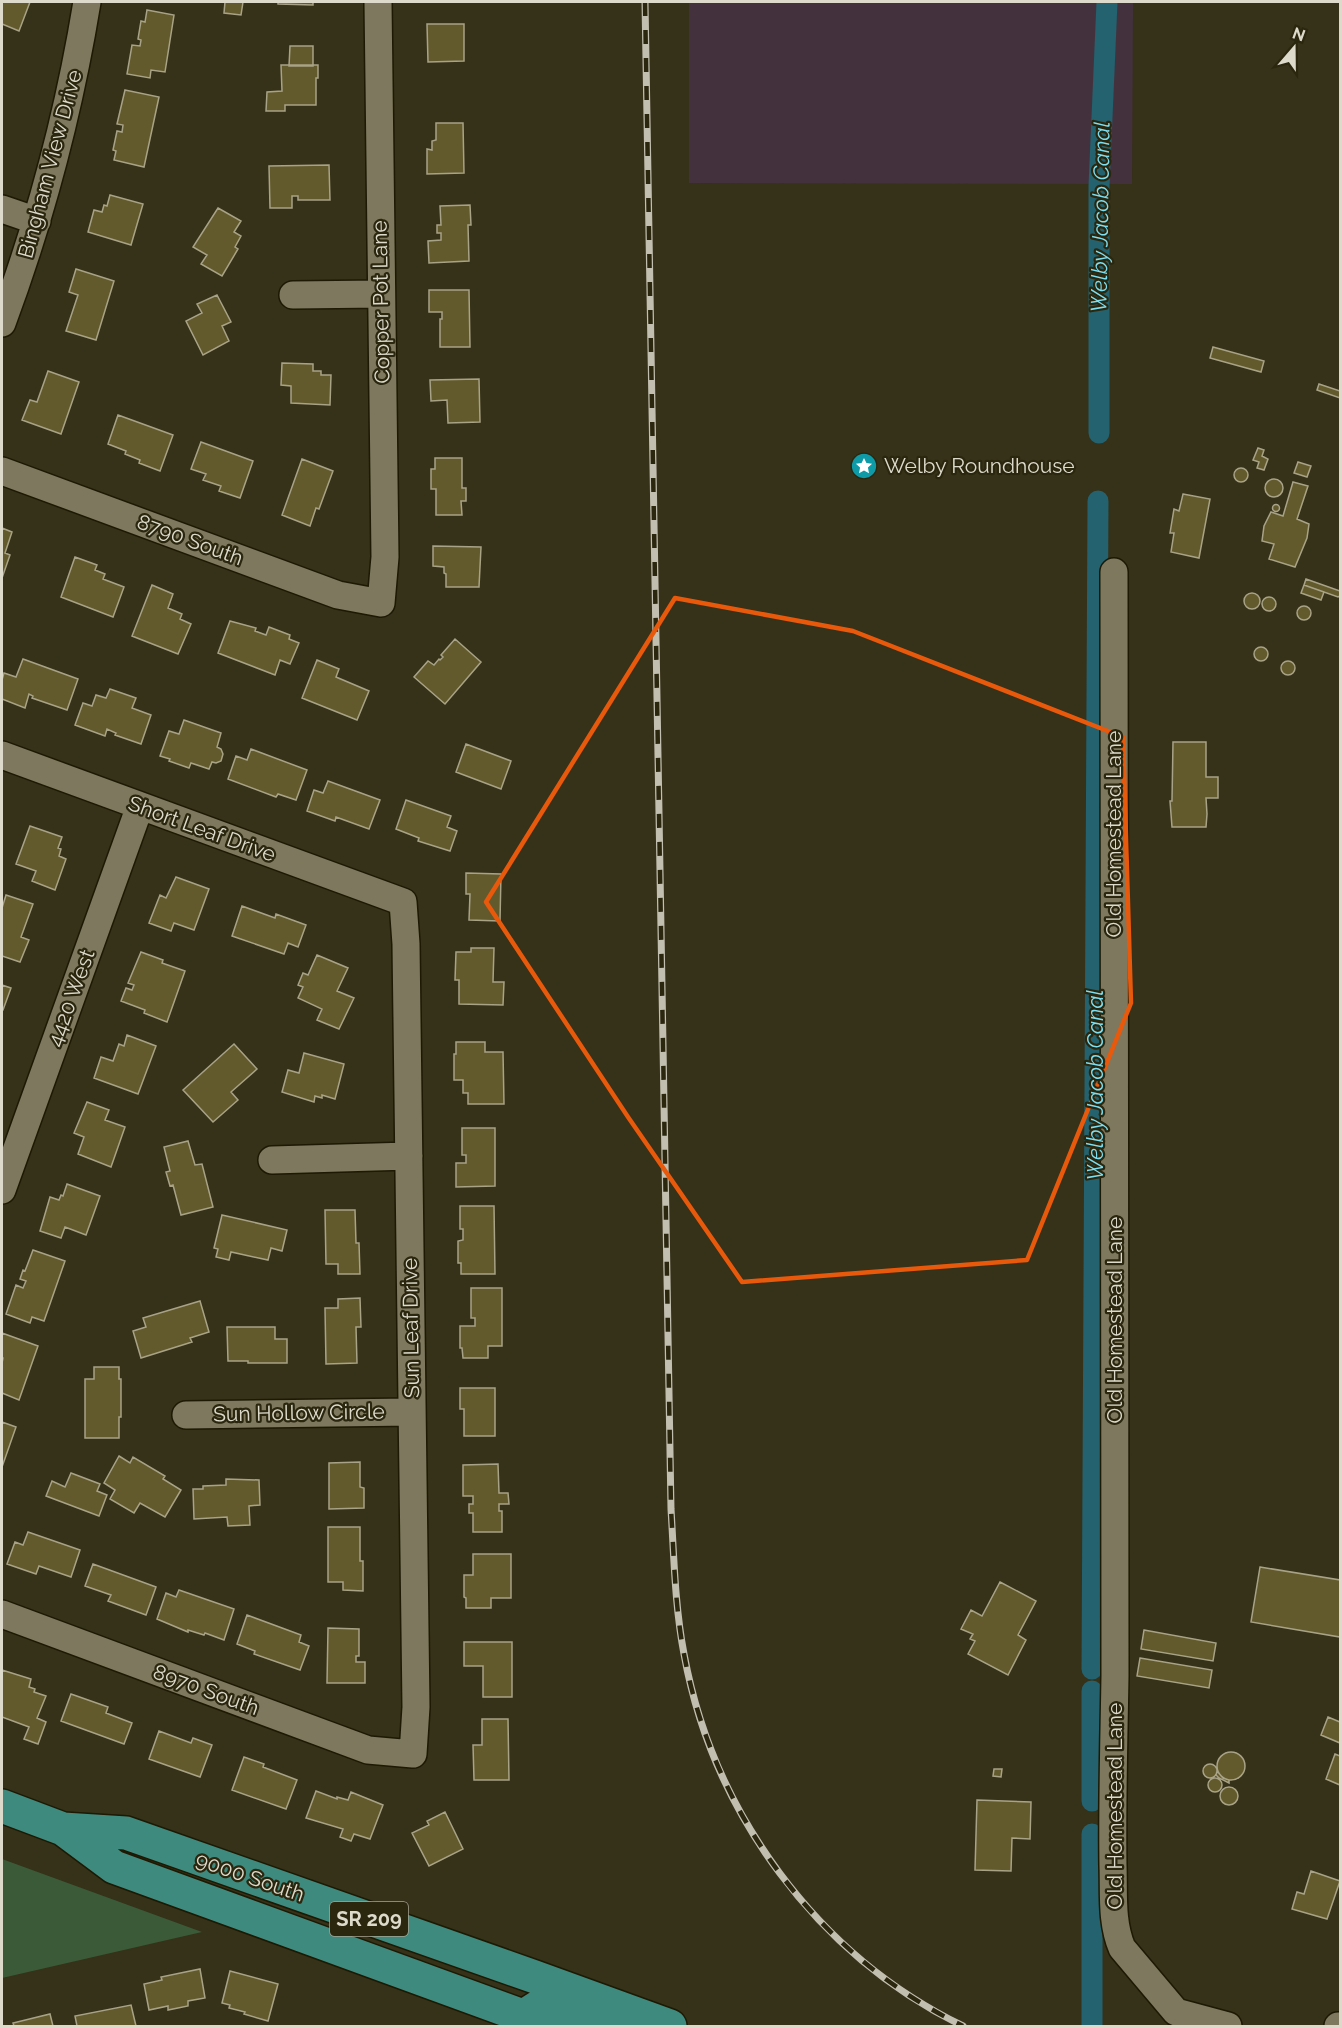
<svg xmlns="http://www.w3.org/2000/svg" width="1342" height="2028" font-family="Raleway,sans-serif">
  <rect width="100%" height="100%" fill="#363119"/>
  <path fill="#43323d" d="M689,2H1133L1132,184L689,183Z"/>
  <path fill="#3b5a38" d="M2,1859L202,1932L2,1978Z"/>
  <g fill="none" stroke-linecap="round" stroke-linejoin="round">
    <path stroke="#23626e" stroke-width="21" d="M1099,433V186L1107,2
      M1092,1669L1098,501
      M1092,1691V1801
      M1092,2026V1834"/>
  </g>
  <path fill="#625a2c" stroke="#a8a387" stroke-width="1.5" d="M2,2H30L19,31L2,24Z
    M225,2H243L241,15L224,13Z
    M278,2H313V5L278,4Z
    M147,10L174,15L165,72L151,70L150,78L127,74L132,45L140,46L141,40L138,39L141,21L145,22Z
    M427,24H464V61L428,62Z
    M290,46H313V66H289Z
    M281,65H318V78H316V105H285V111H266L267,92L282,91Z
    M125,90L159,97L144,167L114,160L116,151L113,150L117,131L122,132L123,125L117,124Z
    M436,123H463L464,173L427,174V149L432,150V141L436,140Z
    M329,165L330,200H298V196H292V208H270L269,166Z
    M110,195L143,204L131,245L88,232L94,210L102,212L104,205L107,206Z
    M470,205L471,225H468L469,261L429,263L428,241L441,240V233H437V225H441L440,206Z
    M218,208L241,221L234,232L241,236L235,247L238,249L222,276L201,264L207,255L193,247Z
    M76,269L114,281L96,340L66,331L78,295L69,292Z
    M429,290H469L470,347H440V319H442V312H429Z
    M217,295L231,322L222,326L229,341L203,355L186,321L202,313L197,304Z
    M1213,347L1264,361L1261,372L1210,358Z
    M282,363L313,364V371H321V375H331L330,405L291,403V386L281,385Z
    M48,371L79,382L61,434L22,420L30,400L37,402Z
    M479,379L480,422L448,423L447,400L431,401L430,380Z
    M1319,384L1340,391V398L1317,390Z
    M118,415L173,435L160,471L139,463L140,460L125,454L126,451L108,444Z
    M201,442L253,461L240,498L219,491L221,486L203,480L206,474L191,469Z
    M1258,448L1264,450L1262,456L1268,459L1264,470L1257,468L1259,462L1253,460Z
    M435,458H462V488H466V501H461L462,515H436V489H431V469H435Z
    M302,459L333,471L319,509L316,508L310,526L282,515Z
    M1298,462L1311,466L1307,477L1294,473Z
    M1234 475a7 7 0 1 1 14 0a7 7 0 1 1-14 0Z
    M1265 488a9 9 0 1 1 18 0a9 9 0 1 1-18 0Z
    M1293,482L1308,486L1297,519L1309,524L1307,538L1295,567L1269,559L1274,544L1262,541L1264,526L1271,512L1283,516Z
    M1183,494L1210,499L1199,558L1171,552L1174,533H1170L1174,509L1179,511Z
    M1272.5 508a3.5 3.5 0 1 1 7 0a3.5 3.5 0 1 1-7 0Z
    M2,528L12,532L5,553L10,555L2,578Z
    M433,546L481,547L479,587H446V574L444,573V567L433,566Z
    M75,557L97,565L95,570L105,574L103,579L124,587L113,617L61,597Z
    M1306,579L1340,591V596L1338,597L1304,585Z
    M152,585L173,594L168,608L182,614L180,619L191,624L178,654L132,636Z
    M1304,585L1324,592L1321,600L1301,593Z
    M1244 601a8 8 0 1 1 16 0a8 8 0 1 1-16 0Z
    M1262 604a7 7 0 1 1 14 0a7 7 0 1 1-14 0Z
    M1297 613a7 7 0 1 1 14 0a7 7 0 1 1-14 0Z
    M230,621L256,628L255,631L266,635L269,627L290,635L289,639L299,643L290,664L280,660L275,675L218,653Z
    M455,639L481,662L445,704L414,677L428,661L434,665L439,659L440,660L443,657L441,655Z
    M1254 654a7 7 0 1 1 14 0a7 7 0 1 1-14 0Z
    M23,659L78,679L67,710L32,698L33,696L29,694L25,708L2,699V680L4,673L16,677Z
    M317,660L339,669L336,677L369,691L357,720L302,698Z
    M1281 668a7 7 0 1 1 14 0a7 7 0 1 1-14 0Z
    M110,689L136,698L132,708L151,715L141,744L115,735L116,733L107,729L105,736L75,725L83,703L92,706L96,695L106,698Z
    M184,720L221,733L217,747L221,749L223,754L221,761L216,763L212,762L209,769L191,763L189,768L169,761L170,759L160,756L169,731L179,734Z
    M1173,742H1206V777H1218V798H1206L1207,814L1206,827H1172L1170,801H1172Z
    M466,744L511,761L501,789L456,772Z
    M251,749L307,770L296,800L278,794L276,797L228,779L236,756L247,760Z
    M328,781L380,800L369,829L336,817L335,821L307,811L314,790L323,793Z
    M406,800L451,816L447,827L457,831L450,851L418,841L419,838L396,829Z
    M30,826L62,837L58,848L61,849L59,856L66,859L55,890L32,881L36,871L16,864Z
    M466,873L501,874L500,921L469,920L470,894H466Z
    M176,877L209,889L194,930L174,923L171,931L149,923L160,895L166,898Z
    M6,895L33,904L21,937L29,940L20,962L2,956V908Z
    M242,906L275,918L276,914L306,925L298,947L288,943L284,954L232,936Z
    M471,948H494L493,982H504L503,1005L459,1004V980H455L456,952H471Z
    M141,952L163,960L162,963L185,971L167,1022L144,1013L145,1010L121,1001L126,988L132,990L134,985L128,983Z
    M317,955L348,968L337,991L354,998L339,1029L317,1020L322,1009L298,998L303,987L298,985L303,973L308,975Z
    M2,985L11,988L3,1010H2Z
    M127,1035L156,1046L138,1094L94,1078L101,1057L113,1061L119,1044L124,1046Z
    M456,1042H485V1052H503L504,1104H468V1093H463V1080H454V1054H456Z
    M234,1044L257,1069L231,1092L238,1100L213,1122L183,1090Z
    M304,1053L344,1064L335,1099L322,1095V1098L315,1096L314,1102L282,1092L288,1070L299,1073Z
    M87,1102L109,1110L105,1120L125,1127L111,1167L78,1154L84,1137L74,1133Z
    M462,1128H495V1186L456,1187V1163H466V1155H462Z
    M188,1141L195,1165L202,1164L213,1207L181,1215L173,1185L170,1186L166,1172L170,1171L164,1147Z
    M67,1184L100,1196L86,1235L65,1227L61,1238L40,1231L50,1197L59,1200L61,1195L63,1196Z
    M460,1206H494L495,1274H461V1263H458V1241L463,1240V1229H460Z
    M325,1210H355L356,1243H359L360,1274H338V1264H326Z
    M222,1215L287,1230L282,1251L271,1248L268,1260L231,1252L229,1260L216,1257L218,1249L214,1248Z
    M33,1250L65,1261L44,1321L32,1317L30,1323L6,1314L16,1285L23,1288L26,1281L20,1279L23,1270L25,1271Z
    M471,1288H502V1346H488V1358H463L462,1348H460V1326H475V1318H471Z
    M360,1298L361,1327H356L357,1363L326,1364L325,1308H338V1299Z
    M200,1301L209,1332L190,1338L192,1342L141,1358L133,1331L146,1327L143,1318Z
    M227,1327H275V1339H287V1363H248V1361H228Z
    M2,1333L38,1346L19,1400L2,1393V1363L3,1358L2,1357Z
    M94,1367H119V1379H121V1417H119V1438H85V1379H94Z
    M460,1388H495V1436H464V1409H460Z
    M2,1422L16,1427L2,1467Z
    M119,1456L130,1463L133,1457L165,1476L163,1479L181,1490L165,1517L140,1503L134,1513L110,1499L115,1490L104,1483Z
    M360,1462V1487L364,1488V1508L329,1509V1463Z
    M498,1464L499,1493H508L509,1504H499V1511H502V1532H473V1513H469V1504H473V1496H463V1465Z
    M71,1473L100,1484L97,1491L107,1495L99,1516L46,1496L52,1481L65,1487Z
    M226,1479L259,1480L260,1505L249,1506L250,1525L228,1526L227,1517L194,1519L193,1489H203V1486L226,1485Z
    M328,1527H360V1561H363V1591L343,1590V1582H328Z
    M28,1532L80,1550L71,1577L39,1566L36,1574L7,1564L15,1542L23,1545Z
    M473,1554H511V1598H491V1608H466V1598L464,1597V1575H473Z
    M93,1564L156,1587L146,1615L108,1601L111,1595L85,1586Z
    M1260,1567L1340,1580V1637L1251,1622Z
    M1000,1582L1036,1601L1018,1635L1026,1640L1008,1675L968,1654L975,1641L970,1639L973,1634L961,1629L971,1610L982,1616Z
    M179,1590L234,1609L224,1640L205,1633L204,1635L188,1630V1632L157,1619L166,1593L176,1597Z
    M247,1615L301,1635L299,1642L309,1646L300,1670L254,1654L255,1651L237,1644Z
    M328,1628L359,1629V1656H356V1662H365V1683H327Z
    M1144,1630L1216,1643L1213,1661L1141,1649Z
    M464,1642H512V1697H483V1666H464Z
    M1140,1658L1212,1670L1209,1688L1137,1676Z
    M2,1670L31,1679L29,1687L35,1689L34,1692L46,1696L37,1718L46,1722L38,1744L24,1739L29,1727L2,1717Z
    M71,1694L108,1707L106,1713L132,1723L124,1744L61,1721Z
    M1328,1717L1340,1722V1743L1321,1735Z
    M482,1719H508L509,1780H474L473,1745H482Z
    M159,1731L191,1743L193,1738L212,1745L200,1777L149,1759Z
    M1217 1766a14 14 0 1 1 28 0a14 14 0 1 1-28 0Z
    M1335,1754L1340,1756V1785L1326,1779Z
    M244,1757L264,1764L263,1767L297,1780L286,1809L232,1790Z
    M1203 1771a7 7 0 1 1 14 0a7 7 0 1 1-14 0Z
    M994,1769H1002L1001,1777L993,1776Z
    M1217,1771L1223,1778L1229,1780V1783L1219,1778L1216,1775Z
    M1208 1785a7 7 0 1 1 14 0a7 7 0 1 1-14 0Z
    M1220 1796a9 9 0 1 1 18 0a9 9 0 1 1-18 0Z
    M316,1791L337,1799V1797L348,1800L351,1792L383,1805L370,1839L354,1834L351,1841L340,1837L343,1829L306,1818Z
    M977,1800L1031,1802L1030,1839L1012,1838L1011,1871L975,1870Z
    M445,1812L463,1849L429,1866L412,1833L429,1825L427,1821Z
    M1311,1871L1340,1881L1327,1919L1292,1909L1297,1892L1304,1894Z
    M200,1969L205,1998L188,2001V2006L168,2010V2006L149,2010L144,1984L162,1980L161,1977Z
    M230,1971L278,1984L268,2021L244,2014L245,2012L229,2008L230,2005L222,2003Z
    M131,2005L136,2026H77L75,2016Z
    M50,2014L53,2026H14L13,2023Z"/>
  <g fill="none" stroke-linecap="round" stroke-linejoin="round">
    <g stroke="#1d1903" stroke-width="30">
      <path id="minor" d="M2,209L37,221
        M293,295L381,294
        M2,323C41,218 69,112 87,2
        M2,471L338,595L381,603L385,557L378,2
        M1114,572L1115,1676C1114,1739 1112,1802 1113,1866C1114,1893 1111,1922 1122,1948L1176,2012L1228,2026
        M2,755L403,902L406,944L416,1707L413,1754L368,1750L2,1614
        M272,1160L409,1156
        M2,1190L140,806
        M186,1415L412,1412
        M1338,2026H1340"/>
    </g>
    <g stroke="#1d1903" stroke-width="36">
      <path id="major" d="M2,1806L63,1829L114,1867L550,2026
        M63,1829L126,1833L535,1977L670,2026
        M527,2014L538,2007H548L604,2026"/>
    </g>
    <use href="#minor" stroke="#7d785e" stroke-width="27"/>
    <use href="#major" stroke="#3f8a7e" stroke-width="33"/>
    <g stroke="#c3bfb0" stroke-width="7">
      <path id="rail" d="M645,2L671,1509C674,1558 675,1607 684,1654C713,1813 817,1955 963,2026"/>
    </g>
    <use href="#rail" stroke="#2b270f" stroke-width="4.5" stroke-dasharray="14" stroke-linecap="butt"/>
  </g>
  <path fill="none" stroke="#e8590c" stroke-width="4.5" stroke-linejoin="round" d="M675,598L853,631L1123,737L1131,1003L1027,1260L742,1282L628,1117L486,902Z"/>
  <defs>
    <g id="sight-disc" transform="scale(1.35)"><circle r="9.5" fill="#0f9aa8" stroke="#2b270f"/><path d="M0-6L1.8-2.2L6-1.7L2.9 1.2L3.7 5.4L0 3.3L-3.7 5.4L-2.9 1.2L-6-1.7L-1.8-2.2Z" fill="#fff"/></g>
  </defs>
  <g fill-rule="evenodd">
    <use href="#sight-disc" x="864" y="466"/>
  </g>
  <g text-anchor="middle" stroke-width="4.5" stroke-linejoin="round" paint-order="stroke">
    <rect fill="#2b270f" stroke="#a8a493" stroke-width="1.5" x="330" y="1902" width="78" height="34" rx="4.5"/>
    <g font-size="20" font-weight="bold" fill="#dddacc">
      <text x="369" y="1926">SR 209</text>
    </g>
    <g font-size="21" fill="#dddacc" stroke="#2b270f">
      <text transform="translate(50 164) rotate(-75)" y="7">Bingham View Drive</text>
      <text transform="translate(381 302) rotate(-91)" y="7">Copper Pot Lane</text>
      <text transform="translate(190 540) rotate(20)" y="7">8790 South</text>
      <text transform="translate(202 829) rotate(20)" y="7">Short Leaf Drive</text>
      <text transform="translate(1114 834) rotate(-90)" y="7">Old Homestead Lane</text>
      <text transform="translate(71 998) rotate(-70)" y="7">4420 West</text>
      <text transform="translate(1115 1320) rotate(-90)" y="7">Old Homestead Lane</text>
      <text transform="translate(411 1328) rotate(-91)" y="7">Sun Leaf Drive</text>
      <text transform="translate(299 1413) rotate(-1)" y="7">Sun Hollow Circle</text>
      <text transform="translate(206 1690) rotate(20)" y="7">8970 South</text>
      <text transform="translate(1115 1806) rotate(-90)" y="7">Old Homestead Lane</text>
      <text transform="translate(250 1877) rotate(19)" y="7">9000 South</text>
    </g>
    <g font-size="21" fill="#dddacc" stroke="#2b270f" text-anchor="start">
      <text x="884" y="473">Welby Roundhouse</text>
    </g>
    <g font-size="22" font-style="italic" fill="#7ddff2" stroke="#2b270f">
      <text transform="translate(1100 217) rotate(-89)" y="8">Welby Jacob Canal</text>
      <text transform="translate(1095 1085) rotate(-90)" y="8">Welby Jacob Canal</text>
    </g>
  </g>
  <rect width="1342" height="2028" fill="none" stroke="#dddacc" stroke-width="6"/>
  <g transform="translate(1294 48) rotate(20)" stroke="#2b270f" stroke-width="4.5" paint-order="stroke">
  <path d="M0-4.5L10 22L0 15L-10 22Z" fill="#dddacc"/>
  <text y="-9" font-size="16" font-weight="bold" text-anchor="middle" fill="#dddacc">N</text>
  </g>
</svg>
